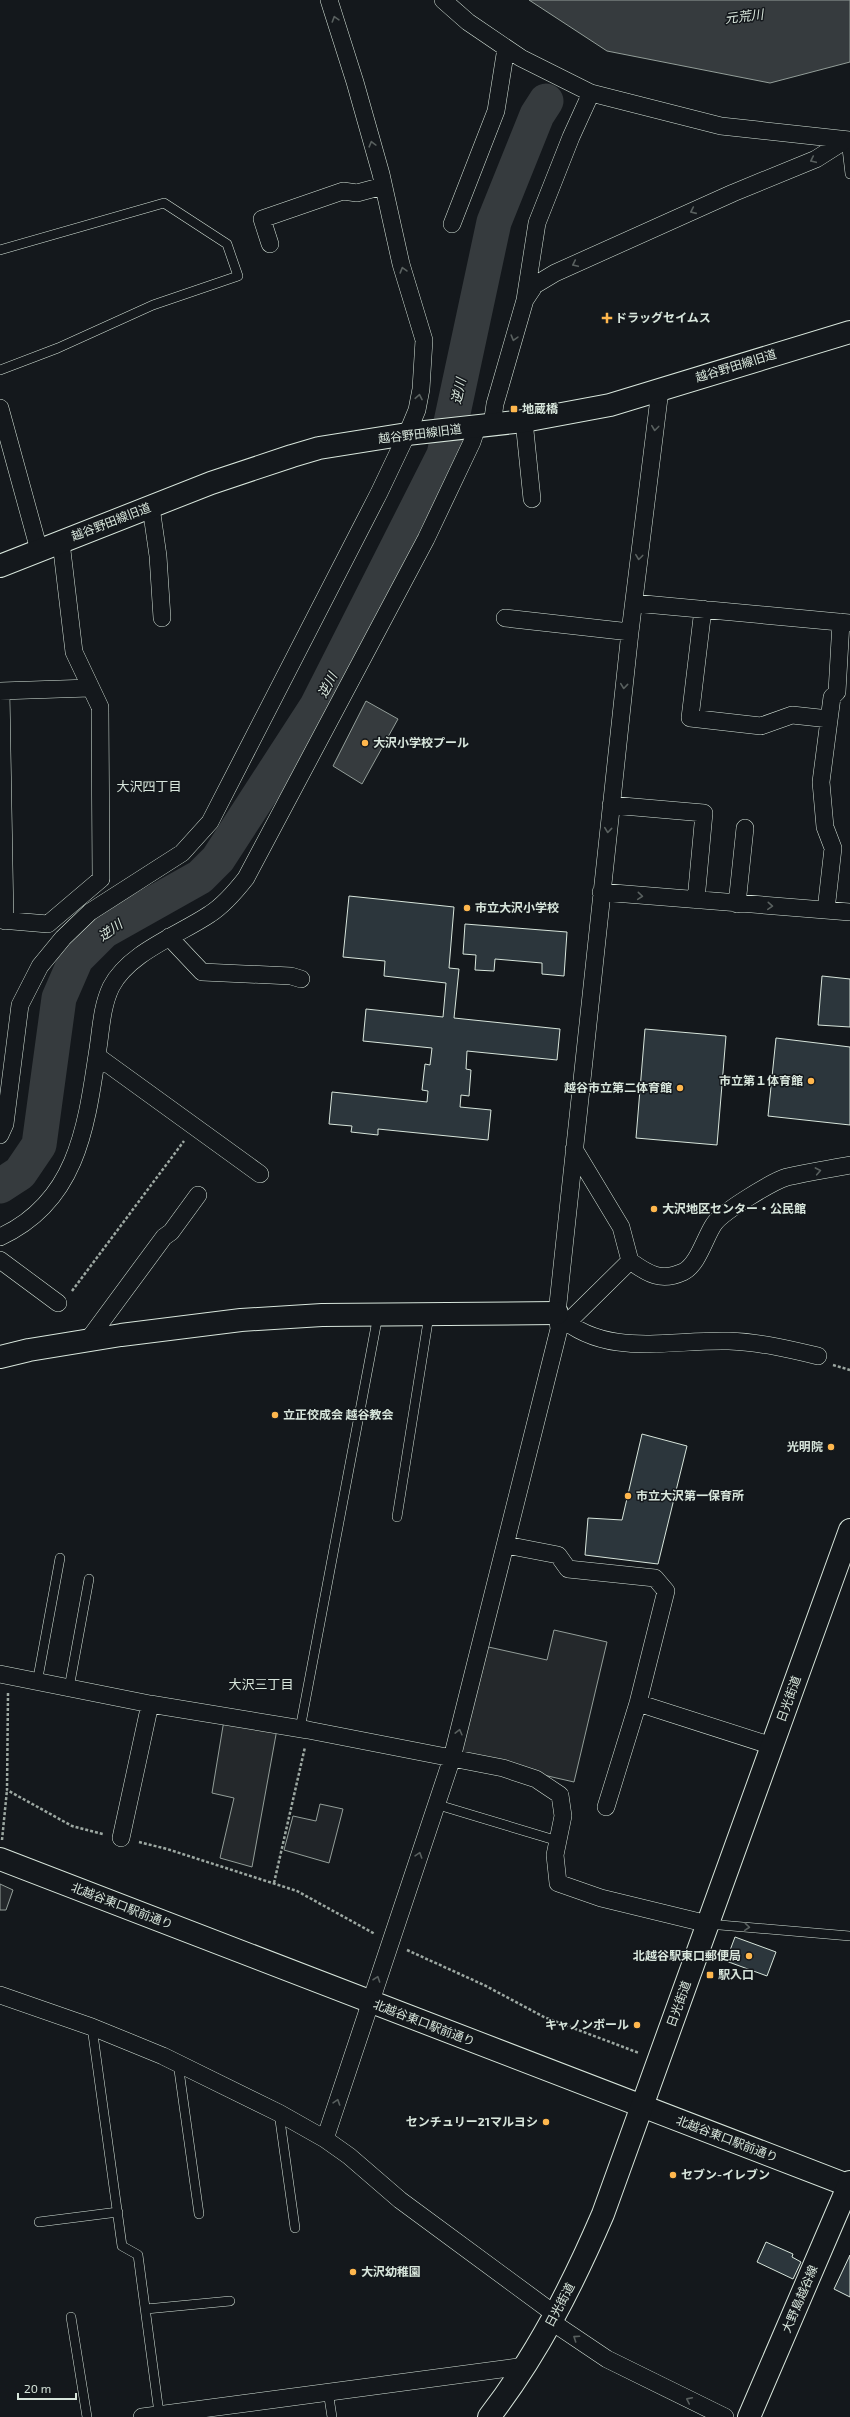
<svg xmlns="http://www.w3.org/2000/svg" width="850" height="2417" font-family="'Exo 2','Noto Sans JP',sans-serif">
  <rect width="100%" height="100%" fill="#14181c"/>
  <path fill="#202428" stroke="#939e99" d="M320,1804L343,1809L329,1863L284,1850L293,1816L316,1821Z"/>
  <path fill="#24282b" stroke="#939e99" d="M554,1630L607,1642L574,1782L456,1755L484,1646L547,1660Z
    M224,1720L277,1729L252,1867L220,1858L234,1798L212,1793Z
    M0,1884L13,1890L6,1910H0Z"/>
  <path fill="#363b3e" stroke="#939e99" d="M529,0H850V62L770,83L607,51Z
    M366,701L398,719L362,784L333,766Z"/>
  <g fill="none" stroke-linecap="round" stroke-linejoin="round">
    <path stroke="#363b3e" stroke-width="35" d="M0,1186L20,1173L39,1145L59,998L76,959L104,931L200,877L218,859L317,706L444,455L494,222L537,115L546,101"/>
  </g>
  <path fill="#2c363c" stroke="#d8e6dc" d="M349,896L454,907L449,968L459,969L454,1018L560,1029L557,1060L467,1051L466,1069L471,1070L469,1096L461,1095L460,1107L491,1110L488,1140L378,1129V1135L351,1132L352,1126L329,1124L332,1092L427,1102L428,1091L422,1090L425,1064L430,1065L432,1048L363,1041L366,1009L443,1017L446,983L384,976L385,961L343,957Z
    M465,924L567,932L564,976L542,974V963L495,959L494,971L475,970L476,955L463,954Z
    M822,976L850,979V1027L818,1025Z
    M645,1029L726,1036L717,1145L636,1138Z
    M776,1038L850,1047V1125L768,1116Z
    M642,1434L687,1446L658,1564L585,1555L588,1518L622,1520Z
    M735,1937L776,1952L767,1976L726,1961Z
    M766,2242L793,2254L792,2257L801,2262L793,2279L757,2262Z
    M850,2255V2297L834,2289Z"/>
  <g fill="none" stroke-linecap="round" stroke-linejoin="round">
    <g stroke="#d8e6dc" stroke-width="10">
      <path id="service" d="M846,140L850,174
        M0,250L164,203L227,244L238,276L153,305L58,348L0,370
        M397,1517L429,1315
        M37,1683L60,1558
        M69,1688L89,1579
        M300,1729L378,1315
        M435,1804L558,1841
        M708,1924L850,1936
        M92,2027L122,2246L138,2255L159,2413
        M178,2063L199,2214
        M279,2113L295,2228
        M39,2222L118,2212
        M146,2309L230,2301
        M71,2317L87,2417
        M328,2391L332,2417"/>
    </g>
    <g stroke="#d8e6dc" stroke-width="18">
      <path id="minor" d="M443,0L468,22L521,58L591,93L721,126L850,140
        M452,224L496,111L506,48
        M270,244L262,219L343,191L357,193L383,186
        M525,300L535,285L555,273L733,193L816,159L846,140
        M0,408L39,550
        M524,421L532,499
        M492,425L495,404L525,300L537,223L571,137L591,93
        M151,507L158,556L162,618
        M634,603L850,623
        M703,609L690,718L761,726L792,715L829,719
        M505,618L630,632
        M0,691L90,688
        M1,691L5,921
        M611,805L704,813L696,900
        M601,892L850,912
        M737,904L745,828
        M826,910L833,848L825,827L821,782L832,697L837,692L841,622
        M0,920L48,924L101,879L100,707L74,652L61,542
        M169,937L202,972L291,976L301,979
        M97,1056L260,1174
        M0,1135L5,1124L20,1005L40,966L63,938L90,912L182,853L210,822L379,493L407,434L417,410L421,389L424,340L401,264L381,174L355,82L329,0
        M574,1149L621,1227L630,1261
        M0,1237C76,1202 86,1129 97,1055C101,1032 101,1008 111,987C129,952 179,935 210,914C224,905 235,892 246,878L426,539L472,442L477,427
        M0,1260L58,1303
        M559,1316C607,1359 671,1339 729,1341C759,1342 789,1349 818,1356
        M567,1323L630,1261C648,1274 661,1282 683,1272C698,1265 705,1237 714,1224C722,1212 773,1181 787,1177C808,1172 829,1169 850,1165
        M88,1340L164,1237L171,1232L198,1195
        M506,1545L558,1555L568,1569L655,1578L666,1591L638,1703L606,1807
        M0,1674L150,1704L308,1730L503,1768L536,1779L560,1795L563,1816L555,1855L558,1883L601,1898L708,1924
        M638,1703L772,1746
        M121,1838L150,1704
        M0,1995L92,2027L163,2056L279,2113L325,2139L349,2156L400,2200L556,2315
        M325,2139L452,1758L559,1329L557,1313L630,632L660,390
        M552,2322L607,2359L725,2417
        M142,2417L525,2366"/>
    </g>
    <g stroke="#d8e6dc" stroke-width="24">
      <path id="tertiary" d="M0,566L211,483L292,456L319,448L407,434L524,421L610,405L850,332
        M0,1357L29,1350L121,1335L241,1320L322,1315L557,1313
        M0,1859L850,2186"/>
    </g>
    <g stroke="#d8e6dc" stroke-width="24">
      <path id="secondary" d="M749,2417L850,2182"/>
    </g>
    <g stroke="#d8e6dc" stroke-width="24">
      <path id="primary" d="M489,2417C537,2355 572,2286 603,2214L850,1530"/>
    </g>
    <path stroke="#9da8a2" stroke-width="2.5" stroke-dasharray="3 2" stroke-linecap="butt" d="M72,1291L184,1141
      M833,1365L850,1370
      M8,1693L7,1790L72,1826L103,1834
      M2,1840L7,1790
      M139,1842L167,1849L297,1891L375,1934
      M274,1883L305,1747
      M407,1950L484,1985L544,2017L639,2053"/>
    <use href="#service" stroke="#14181c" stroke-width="9"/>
    <use href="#minor" stroke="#14181c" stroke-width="17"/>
    <use href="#tertiary" stroke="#14181c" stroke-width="22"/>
    <use href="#secondary" stroke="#14181c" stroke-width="22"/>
    <use href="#primary" stroke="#14181c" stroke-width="22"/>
  </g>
  <defs><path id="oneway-chevron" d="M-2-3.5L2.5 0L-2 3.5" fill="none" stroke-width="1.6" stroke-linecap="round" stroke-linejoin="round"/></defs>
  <g stroke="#59605f">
    <use href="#oneway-chevron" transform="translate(335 19) rotate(-107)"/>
    <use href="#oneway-chevron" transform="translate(372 144) rotate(-105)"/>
    <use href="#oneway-chevron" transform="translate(813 160) rotate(155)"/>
    <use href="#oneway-chevron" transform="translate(693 211) rotate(156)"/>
    <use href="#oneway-chevron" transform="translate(575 264) rotate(155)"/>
    <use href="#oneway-chevron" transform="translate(403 270) rotate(-106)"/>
    <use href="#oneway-chevron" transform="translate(514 338) rotate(106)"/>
    <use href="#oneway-chevron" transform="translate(419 397) rotate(-79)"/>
    <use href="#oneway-chevron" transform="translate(655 428) rotate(97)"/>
    <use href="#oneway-chevron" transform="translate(639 557) rotate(97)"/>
    <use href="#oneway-chevron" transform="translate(624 686) rotate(96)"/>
    <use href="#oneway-chevron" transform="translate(608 830) rotate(96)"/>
    <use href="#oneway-chevron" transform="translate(640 896) rotate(5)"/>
    <use href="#oneway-chevron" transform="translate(770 906) rotate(4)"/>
    <use href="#oneway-chevron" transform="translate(818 1171) rotate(-11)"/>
    <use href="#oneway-chevron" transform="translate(459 1732) rotate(-76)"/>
    <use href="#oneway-chevron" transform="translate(419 1855) rotate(-72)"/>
    <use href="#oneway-chevron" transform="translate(747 1927) rotate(5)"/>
    <use href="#oneway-chevron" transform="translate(377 1979) rotate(-71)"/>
    <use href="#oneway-chevron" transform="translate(337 2102) rotate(-72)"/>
    <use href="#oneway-chevron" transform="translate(576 2338) rotate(-146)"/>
    <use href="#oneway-chevron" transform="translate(689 2400) rotate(-154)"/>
  </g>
  <g fill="#ffb74d" stroke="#14181c" stroke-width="1.5">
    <path d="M605 312h4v4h4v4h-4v4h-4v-4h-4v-4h4z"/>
    <rect x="510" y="405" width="8" height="8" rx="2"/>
    <circle cx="365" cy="743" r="4"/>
    <circle cx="467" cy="908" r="4"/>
    <circle cx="811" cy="1081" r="4"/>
    <circle cx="680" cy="1088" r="4"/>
    <circle cx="654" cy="1209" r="4"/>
    <circle cx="275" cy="1415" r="4"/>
    <circle cx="831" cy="1447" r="4"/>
    <circle cx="628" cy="1496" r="4"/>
    <circle cx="749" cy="1956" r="4"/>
    <rect x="706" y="1971" width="8" height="8" rx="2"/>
    <circle cx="637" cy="2025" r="4"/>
    <circle cx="546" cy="2122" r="4"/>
    <circle cx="673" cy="2175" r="4"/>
    <circle cx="353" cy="2272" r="4"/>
  </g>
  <g text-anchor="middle" stroke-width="3" stroke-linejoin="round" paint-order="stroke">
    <g font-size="12" font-weight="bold" fill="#d8e6dc" stroke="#14181c" text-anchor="start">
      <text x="615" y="322">ドラッグセイムス</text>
      <text x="522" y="413">地蔵橋</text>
      <text x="373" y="747">大沢小学校プール</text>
      <text x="475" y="912">市立大沢小学校</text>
      <text x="803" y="1085" text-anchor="end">市立第１体育館</text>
      <text x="672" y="1092" text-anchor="end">越谷市立第二体育館</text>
      <text x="662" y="1213">大沢地区センター・公民館</text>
      <text x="283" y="1419">立正佼成会 越谷教会</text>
      <text x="823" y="1451" text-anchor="end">光明院</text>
      <text x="636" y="1500">市立大沢第一保育所</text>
      <text x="741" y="1960" text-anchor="end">北越谷駅東口郵便局</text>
      <text x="718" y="1979">駅入口</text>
      <text x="629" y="2029" text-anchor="end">キャノンボール</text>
      <text x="538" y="2126" text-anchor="end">センチュリー21マルヨシ</text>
      <text x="681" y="2179">セブン-イレブン</text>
      <text x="361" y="2276">大沢幼稚園</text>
    </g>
    <g font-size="12" fill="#d8e6dc" stroke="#14181c">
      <text transform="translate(736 366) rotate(-17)" y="4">越谷野田線旧道</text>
      <text transform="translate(420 434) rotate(-7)" y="4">越谷野田線旧道</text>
      <text transform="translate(111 522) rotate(-21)" y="4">越谷野田線旧道</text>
      <text transform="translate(789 1699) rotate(-70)" y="4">日光街道</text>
      <text transform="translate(122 1906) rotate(21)" y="4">北越谷東口駅前通り</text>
      <text transform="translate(679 2004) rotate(-70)" y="4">日光街道</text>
      <text transform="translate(424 2023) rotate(21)" y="4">北越谷東口駅前通り</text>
      <text transform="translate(727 2139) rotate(21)" y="4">北越谷東口駅前通り</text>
      <text transform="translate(800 2299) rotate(-67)" y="4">大野島越谷線</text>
      <text transform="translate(560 2305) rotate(-62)" y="4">日光街道</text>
    </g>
    <g font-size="13" font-style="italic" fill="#d8e6dc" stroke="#14181c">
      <text transform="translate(744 16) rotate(-7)" y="5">元荒川</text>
      <text transform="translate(458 391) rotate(-78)" y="5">逆川</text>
      <text transform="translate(327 685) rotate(-63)" y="5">逆川</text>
      <text transform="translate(110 930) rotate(-35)" y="5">逆川</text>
    </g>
    <g font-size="13" fill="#d8e6dc" stroke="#14181c">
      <text x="149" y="791">大沢四丁目</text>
      <text x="261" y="1689">大沢三丁目</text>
    </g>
  </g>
  <path d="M18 2393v6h58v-6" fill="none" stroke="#d8e6dc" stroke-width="2"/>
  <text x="24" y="2393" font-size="12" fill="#d8e6dc" stroke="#14181c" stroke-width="3" paint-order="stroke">20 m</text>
</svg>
